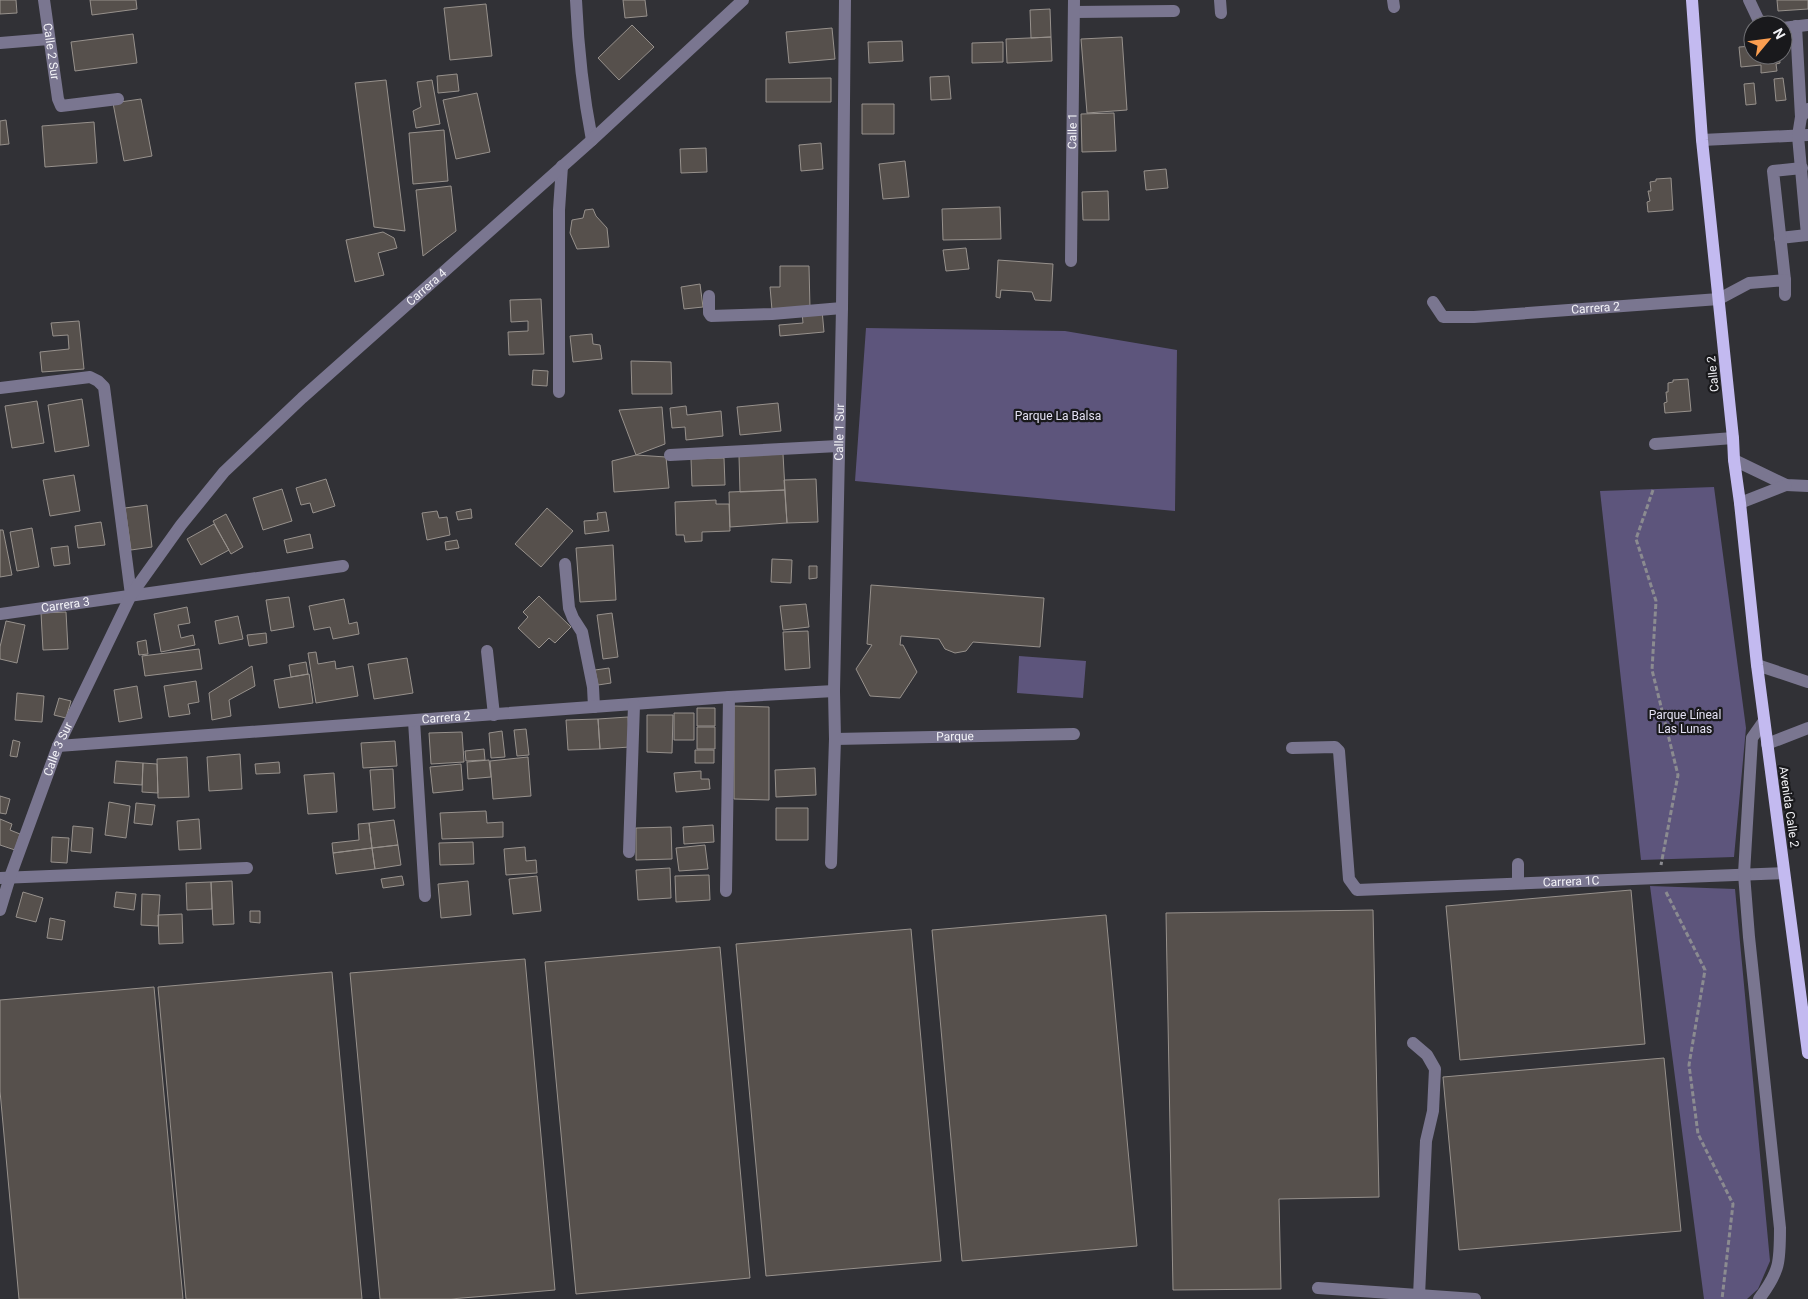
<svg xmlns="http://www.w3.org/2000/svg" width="1808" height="1299" font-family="Roboto,sans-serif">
  <rect width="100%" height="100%" fill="#313136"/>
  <path fill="#5d557c" d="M866,328L1065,331L1177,350L1175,511L855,481Z
    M1714,487L1746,728L1734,857L1641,860L1600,491Z
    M1019,656L1086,661L1083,698L1017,693Z
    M1650,886L1735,889L1770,1261L1758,1289L1747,1299H1704Z"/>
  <path fill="#56504c" stroke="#97918c" d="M0,0H16L17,13L0,14Z
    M90,0H136L137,9L92,15Z
    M623,0H645L647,16L625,18Z
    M1777,0H1808V9L1778,11Z
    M486,4L492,56L450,60L444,8Z
    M1050,9L1051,37L1031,38L1030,10Z
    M632,25L654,47L619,80L598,58Z
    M832,28L835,59L789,63L786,32Z
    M133,34L137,63L75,71L71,42Z
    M1051,37L1052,61L1007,63L1006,39Z
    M1122,37L1127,110L1087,113L1081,39Z
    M902,41L903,61L869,63L868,42Z
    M1003,42V62L972,63V43Z
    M1753,46V55H1779L1780,63L1776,64L1777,71L1761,73V65L1741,67L1739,47Z
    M457,74L459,91L438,93L437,76Z
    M949,76L951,99L931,100L930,77Z
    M831,78V102H766V79Z
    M1783,78L1786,100L1776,101L1774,79Z
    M386,80L405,231L374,227L355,83Z
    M432,80L440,124L416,128L413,111L421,107L417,82Z
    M1754,83L1756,104L1746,105L1744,84Z
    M477,93L490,152L456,159L443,100Z
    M141,99L152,156L124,161L113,103Z
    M862,104H894V134H862Z
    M1114,113L1116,151L1082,152L1081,114Z
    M6,120L9,144L0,145V121Z
    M94,122L97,163L45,167L42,126Z
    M444,130L448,181L413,184L409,133Z
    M821,143L823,169L801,171L799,145Z
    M706,148L707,172L681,173L680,149Z
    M905,161L909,197L883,199L879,164Z
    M1166,169L1168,188L1146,190L1144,171Z
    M1671,178L1673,210L1648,212L1647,202L1650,201L1648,191H1651L1650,182L1656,181V179Z
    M451,186L456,231L423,256L416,190Z
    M1108,191L1109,220H1083L1082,192Z
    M1000,207L1001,239L943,240L942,209Z
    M593,209L596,216L607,228L609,247L577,249L570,233L572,220L583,218L585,210Z
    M383,232L394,238L397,248L378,253L384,275L355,282L346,240Z
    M966,248L969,269L946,271L943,250Z
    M998,260L1053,264L1051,301L1035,300L1032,292L1001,290L1000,298L996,297Z
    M780,266H809L810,309L772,310L770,287H780Z
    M700,284L703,307L684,309L681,287Z
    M541,299L544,354L509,355L508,332L528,331V321L511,322L510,300Z
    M822,310L824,332L780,336L779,325L803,323L802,312Z
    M79,321L84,369L42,372L40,352L69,349L68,335L53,336L51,323Z
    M592,334L593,344L600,345L602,359L573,362L570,336Z
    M631,361L671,362L672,394H632Z
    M533,370L548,371L547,386L532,385Z
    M1688,379L1691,411L1665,413L1664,403L1667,402L1666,392H1668V383L1673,382V380Z
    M82,399L89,446L55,452L48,405Z
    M37,401L44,443L12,448L5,406Z
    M778,403L781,431L740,435L737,407Z
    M686,406L687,415L721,411L723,436L686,440L685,427L672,428L670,408Z
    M662,407L665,444L636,455L619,410Z
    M783,454L785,490L740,492L739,456Z
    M636,455L666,457L669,488L614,492L612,461Z
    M724,458L725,485L692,486L691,459Z
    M74,475L80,511L50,516L43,480Z
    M326,479L335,506L313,513L310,503L301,505L296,488Z
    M816,479L818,522L787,523L784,480Z
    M282,489L292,521L263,530L253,498Z
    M785,490L787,523L730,527L729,492Z
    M716,500V504H729L730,531L702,532V541L685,542L684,535H676L675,502Z
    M147,505L152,547L131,550L125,508Z
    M547,508L573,531L541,567L515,544Z
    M471,509L472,518L458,520L456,512Z
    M437,511L439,518L447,517L450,535L427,540L422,513Z
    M606,512L609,531L585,534L584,521L598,520L597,513Z
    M226,514L243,547L231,554L213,521Z
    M101,522L105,545L78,548L75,526Z
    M214,524L229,550L201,565L187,539Z
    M32,528L39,567L17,571L10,532Z
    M0,530H3L12,575L0,577Z
    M310,534L313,548L287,553L284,540Z
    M457,540L459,548L446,550L445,542Z
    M613,545L616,600L580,602L576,548Z
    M68,546L70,564L54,566L51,548Z
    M772,559L792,560L791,583L771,582Z
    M809,566H817V578L809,579Z
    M871,585L1044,598L1040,647L973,642L966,651L955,653L945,649L939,639L901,636L900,645H903L917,672L900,698L870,696L856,669L872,645L867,644Z
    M539,596L571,627L555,643L549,638L539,648L518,628L528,617L523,612Z
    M289,597L294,627L271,631L266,600Z
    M344,599L349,624L357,622L359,634L333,639L330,627L314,630L309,606Z
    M806,604L809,627L783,630L780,606Z
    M187,607L190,623L178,625L181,638L193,635L195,645L161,652L154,614Z
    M66,612L68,649L43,650L41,613Z
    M612,613L618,657L603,659L597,615Z
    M238,616L243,639L219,644L215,621Z
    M6,621L25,625L17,663L0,659V647Z
    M808,631L810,668L785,670L783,632Z
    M266,633L267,643L249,646L247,635Z
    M146,640L148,654L139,655L137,642Z
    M199,649L202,669L145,676L142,656Z
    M316,652L318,664L335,661L336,669L353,666L358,696L316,703L308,653Z
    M407,658L413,693L374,699L368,664Z
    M306,662L308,674L291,677L289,665Z
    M252,666L255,686L229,700L231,716L212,720L209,693Z
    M609,668L611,683L598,685L595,670Z
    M309,674L313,703L279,708L274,680Z
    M196,681L199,702L188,704L190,714L169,717L164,686Z
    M137,686L142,718L119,722L114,690Z
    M17,693L44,696L42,722L15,720Z
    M59,698L71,701L66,718L54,715Z
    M734,706L769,707V800L734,799Z
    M697,708H715V726H697Z
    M674,713H694V740H674Z
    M647,715H673L672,753L647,752Z
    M628,717L630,747L600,749L598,719Z
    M598,719L600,749L568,750L566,720Z
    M697,727H715V749H697Z
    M526,729L529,755L517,756L514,730Z
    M502,731L505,757L491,758L489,733Z
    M462,732L464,762L431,764L429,733Z
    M13,740L20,742L17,757L10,756Z
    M395,741L397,766L363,768L361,743Z
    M484,749L485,760L466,761L465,751Z
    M695,750H714V763H695Z
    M240,754L242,789L209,791L207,757Z
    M187,757L189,797L158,798L157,759Z
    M528,757L531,796L493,799L490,761Z
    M489,760L491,777L468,779L467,762Z
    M116,761L143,763L142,785L114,783Z
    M279,762L280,773L256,774L255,764Z
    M143,763L157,764L158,793L142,792Z
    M461,764L463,790L433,793L430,767Z
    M815,768L816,795L776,797L775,770Z
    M393,769L395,808L373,810L370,770Z
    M701,771V779H709L710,789L676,792L674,773Z
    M334,773L337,812L308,814L304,775Z
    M0,796L10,799L6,814L0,813Z
    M109,802L130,806L126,838L105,835Z
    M136,803L155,805L152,825L134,823Z
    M776,808H808V840H776Z
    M486,811L487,823L503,822V837L442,839L440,813Z
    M0,819L12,824L10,830L20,834L15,850L0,845Z
    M199,819L201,849L179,850L177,821Z
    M394,820L398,845L372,848L369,823Z
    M369,823L372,848L333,853L332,843L359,840L358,824Z
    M713,825L714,842L684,844L683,827Z
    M73,826L93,828L91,853L71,851Z
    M671,827L672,859L636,860V828Z
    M52,837L69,838L67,863L51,862Z
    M473,842L474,864L440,865L439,843Z
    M398,845L401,865L375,869L372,848Z
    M705,845L708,869L679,871L676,848Z
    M525,847L526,861L536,860L537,873L506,875L504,849Z
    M372,848L375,869L336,874L333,853Z
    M670,868L671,898L638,900L636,870Z
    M709,875L710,900L676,902L675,876Z
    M402,876L404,885L383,888L381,879Z
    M537,876L541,911L513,914L509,879Z
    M232,881L234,924L213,925L211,882Z
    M468,881L471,915L441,918L438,884Z
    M211,882L212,909L187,910L186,883Z
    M1631,890L1645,1044L1460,1060L1446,906Z
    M23,892L43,898L36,922L16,917Z
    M116,892L136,894L134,910L114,907Z
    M142,894L160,895L158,926L141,925Z
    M1373,910L1379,1197L1279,1199L1281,1289L1173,1290L1166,913Z
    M250,911H260V923L250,922Z
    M182,914L183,943L159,944L158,915Z
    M1106,915L1137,1246L962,1261L932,930Z
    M50,918L65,921L62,940L47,938Z
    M911,929L941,1261L766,1276L736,944Z
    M720,947L750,1278L576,1294L545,962Z
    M525,959L555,1290L451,1299H380L350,973Z
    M332,972L362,1299H186L158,987Z
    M154,987L183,1299H19L0,1091V1000Z
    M1664,1058L1681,1231L1459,1250L1443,1077Z"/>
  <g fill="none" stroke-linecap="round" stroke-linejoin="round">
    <path stroke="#8b8b90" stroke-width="3" stroke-dasharray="5 2.5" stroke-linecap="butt" d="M1653,490L1636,539L1656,601L1652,670L1678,775L1661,865
      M1666,892L1705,970L1689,1065L1698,1134L1733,1204L1722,1299"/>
    <g stroke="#7a7690" stroke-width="12">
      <path id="s1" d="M44,0L58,99L61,106L118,99"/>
      <path d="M576,0C578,46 583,94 592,140"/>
      <path d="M1220,0L1221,13"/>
      <path d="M1393,0L1394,7"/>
      <path d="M1749,0L1758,19L1765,25"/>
      <path d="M1074,12L1174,11"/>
      <path d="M1796,26L1801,117"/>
      <path d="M1783,28L1808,25"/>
      <path d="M0,43L49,39"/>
      <path d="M1702,140L1808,135"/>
      <path d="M1780,238L1807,235L1798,136L1801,117L1808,109"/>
      <path id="s2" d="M1071,261L1074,0"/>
      <path d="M1785,280L1773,171L1802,168"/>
      <path d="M709,296V313L711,316L772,314L842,308"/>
      <path id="s3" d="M1433,302L1443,317H1474L1719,299L1749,283L1785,280V295"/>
      <path d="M0,388L90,377L98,381L104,387L131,595"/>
      <path d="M559,392V210L562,166"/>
      <path d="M1655,444L1733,438"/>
      <path d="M670,455L838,446"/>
      <path d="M1734,460L1786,485L1808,486"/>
      <path d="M1740,503L1786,485"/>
      <path d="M565,564L569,608L573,618L582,632L593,687L594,707"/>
      <path id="s4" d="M0,614L343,566"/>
      <path d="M487,651L494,715"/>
      <path d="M1757,665L1808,682"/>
      <path d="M414,721L425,896"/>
      <path id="s5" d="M835,739L1074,734"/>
      <path d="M1767,744L1808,728"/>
      <path id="s6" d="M58,746L729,697L834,691"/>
      <path id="s7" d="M1292,748L1335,747L1339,751L1349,879L1357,890L1784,873"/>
      <path d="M629,852L634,705"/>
      <path id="s8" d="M831,863L835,739L834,691L842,308L845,0"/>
      <path d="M0,878L247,868"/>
      <path d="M1518,883V864"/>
      <path d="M726,891L729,697"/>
      <path id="s9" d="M0,910L10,877L58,746L131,595L181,525L224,472L302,398L592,140L743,0"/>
      <path d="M1413,1043L1427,1055L1435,1069L1433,1111L1426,1141L1419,1296"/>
      <path d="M1318,1288L1475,1299"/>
      <path d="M1759,1299C1780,1271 1780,1262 1780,1228L1749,937L1744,874L1752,738L1764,721"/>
    </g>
    <path stroke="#c3baf0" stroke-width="12" d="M1692,0L1702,140L1733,438L1734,460L1740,503L1757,665L1808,1053"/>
  </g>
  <g text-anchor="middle" stroke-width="4.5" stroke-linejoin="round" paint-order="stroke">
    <g font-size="12" fill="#f3f3f7" stroke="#19191c">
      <text dy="4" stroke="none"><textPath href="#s1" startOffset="52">Calle 2 Sur</textPath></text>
      <text dy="4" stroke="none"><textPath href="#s2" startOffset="130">Calle 1</textPath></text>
      <text dy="4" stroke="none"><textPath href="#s9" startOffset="770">Carrera 4</textPath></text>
      <text dy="4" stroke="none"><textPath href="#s3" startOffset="171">Carrera 2</textPath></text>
      <text transform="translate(1713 374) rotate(-96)" y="4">Calle 2</text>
      <text dy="4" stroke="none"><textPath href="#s8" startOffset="431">Calle 1 Sur</textPath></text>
      <text dy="4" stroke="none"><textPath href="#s4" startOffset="66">Carrera 3</textPath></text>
      <text dy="4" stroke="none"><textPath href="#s6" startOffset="389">Carrera 2</textPath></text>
      <text dy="4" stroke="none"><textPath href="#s5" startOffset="120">Parque</textPath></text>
      <text dy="4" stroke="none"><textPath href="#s9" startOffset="171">Calle 3 Sur</textPath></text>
      <text transform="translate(1789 807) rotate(82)" y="4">Avenida Calle 2</text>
      <text dy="4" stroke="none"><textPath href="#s7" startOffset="405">Carrera 1C</textPath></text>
    </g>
    <g font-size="12" fill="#e4e1f3" stroke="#19191c">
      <text x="1058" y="420">Parque La Balsa</text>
      <text x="1685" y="719">Parque Líneal<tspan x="1685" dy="14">Las Lunas</tspan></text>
    </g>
  </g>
  <g transform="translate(1768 40) rotate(61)"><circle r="24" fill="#19191c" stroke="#707074"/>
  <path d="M0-4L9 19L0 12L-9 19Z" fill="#fb9e50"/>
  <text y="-8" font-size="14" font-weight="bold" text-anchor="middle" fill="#f3f3f7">N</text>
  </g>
</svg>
